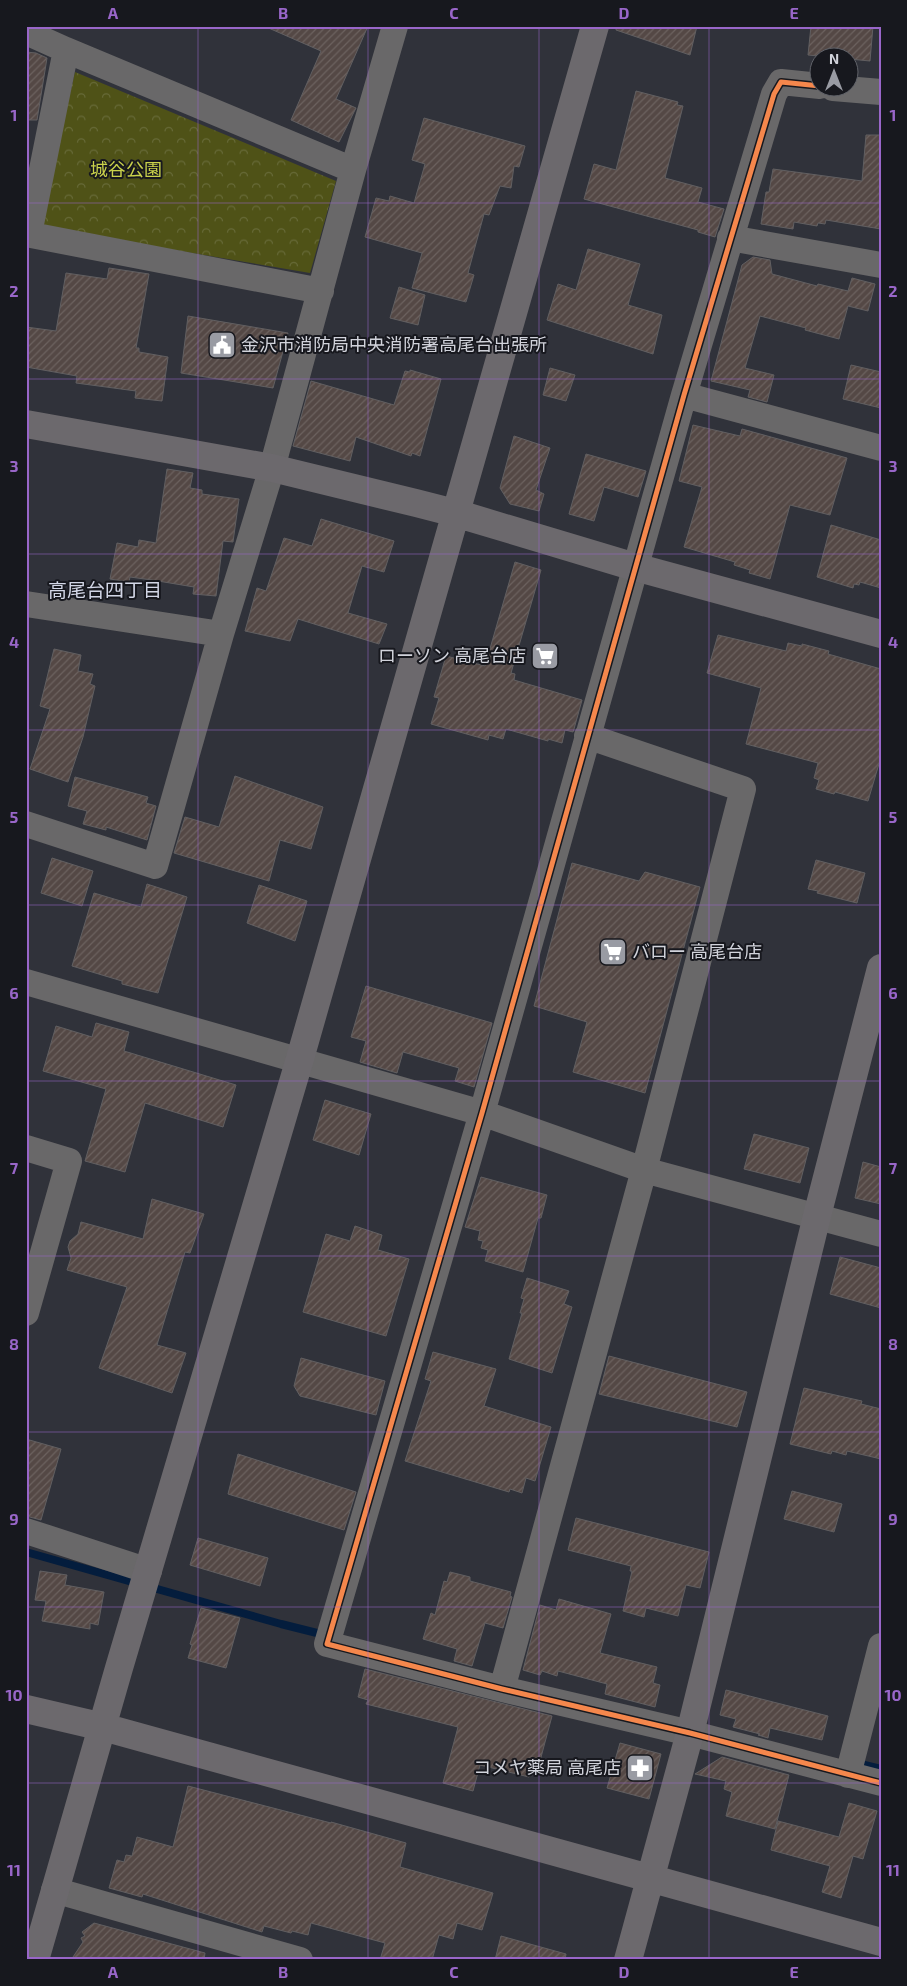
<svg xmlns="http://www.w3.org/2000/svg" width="907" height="1986" font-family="'Exo 2','Noto Sans JP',sans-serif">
  <defs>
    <pattern id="park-crowns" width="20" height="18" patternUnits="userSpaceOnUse" patternTransform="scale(1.25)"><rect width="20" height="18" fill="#4f5217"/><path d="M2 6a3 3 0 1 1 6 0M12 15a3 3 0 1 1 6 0" fill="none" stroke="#676a38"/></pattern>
    <pattern id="building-hatch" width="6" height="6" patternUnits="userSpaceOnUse" patternTransform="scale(1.25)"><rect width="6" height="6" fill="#544845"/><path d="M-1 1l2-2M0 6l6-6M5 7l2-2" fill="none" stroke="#6c625f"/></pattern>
  </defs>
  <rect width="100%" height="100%" fill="#30323a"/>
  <path fill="url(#park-crowns)" d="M75,72L336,181L310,273L39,227Z"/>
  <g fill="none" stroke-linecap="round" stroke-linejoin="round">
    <path stroke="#041d3d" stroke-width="8" d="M26,1552L281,1624L325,1635
      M856,1763L881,1769"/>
  </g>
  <path fill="url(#building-hatch)" stroke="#615f61" d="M264,26H368L336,99L356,108L339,142L291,120L321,51Z
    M616,26H697L690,55L616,30Z
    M811,26H873L870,61L808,55Z
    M26,52L36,53L47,58L37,120H26Z
    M636,91L678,102L677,105L683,106L665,178L702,188L698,202L724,209L715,237L698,232V230L584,199L594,164L616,170Z
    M424,118L525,146L519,167L514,166L511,188L500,186L489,215L484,214L468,273L474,275L466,302L412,288L422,253L365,237L376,198L389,201L390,196L414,203L425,164L412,160Z
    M866,135H881V229L826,220L825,224L818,223L817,226L794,222L793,229L761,224L766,192H769L773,169L862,181Z
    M588,249L640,264L628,305L662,315L653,354L547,320L558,284L576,290Z
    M753,257L770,260L772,274L817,286L818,284L848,291L852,278L875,284L868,311L848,306L839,339L805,330L806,328L760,316L745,368L774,375L767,402L748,397L750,390L711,381L742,265Z
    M109,268L149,274L136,348H139V352L168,357L162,401L135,398L136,391L76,383L77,376L26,367V327L56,331L66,273L107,279Z
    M399,287L425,295L418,325L390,318Z
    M188,316L288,333L273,388L181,373Z
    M851,365L881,372V408L843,399Z
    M550,368L575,375L566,401L543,395Z
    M410,370L441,379L420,456L412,453L411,456L356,437L350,461L293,446L311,381L394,405L405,371L410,372Z
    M693,425L740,436L742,429L847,458L830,515L790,505L770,579L749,573L750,570L734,565L735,562L684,547L702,487L679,481Z
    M514,436L550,448L536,490L544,494L539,511L510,504L500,488Z
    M586,454L646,471L638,497L604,487L594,521L569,514Z
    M167,469L193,473L190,488L202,490V494L239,499L233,542L223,541L216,596L193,594L194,587L152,580L130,577L129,582L110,579L117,543L138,547L139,540L156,543Z
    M321,519L394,541L384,572L362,566L348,613L387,624L379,644L298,619L290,641L245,631L257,588L266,591L284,538L312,546Z
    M831,525L881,540V588L860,582L859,585L854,584L853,588L817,577Z
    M515,562L541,570L511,673L515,674L514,680L582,700L574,729L573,732L565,730L562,743L548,739V741L506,729L503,739L489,735L488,740L431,724L439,698L434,697L446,656L485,666Z
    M718,635L786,651L788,643L802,646V644L829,651L828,654L881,669V757L868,801L835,792L834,794L816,789L819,780L814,778L818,763L746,744L761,688L707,673Z
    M54,649L81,655L78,671L93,674L90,684L95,686L83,737L68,782L30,769L50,709L40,706Z
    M235,776L323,807L311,849L280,840L269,881L174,853L185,817L219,827Z
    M75,777L148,797L146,803L156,806L147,840L106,827V830L83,824L87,811L68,806Z
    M52,858L93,871L82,906L41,893Z
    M816,860L865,873L857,903L817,893L818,891L808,889Z
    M572,863L639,881L645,872L700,887L645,1093L573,1072L587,1022L534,1006Z
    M147,884L187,897L158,993L122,984V981L72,966L94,893L141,907Z
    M259,885L307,901L295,941L247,923Z
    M366,986L492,1023L474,1087L455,1081L459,1068L403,1052L397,1073L360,1062L366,1041L351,1037Z
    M96,1023L129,1032L124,1051L236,1085L223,1127L145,1103L125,1172L85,1161L106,1089L43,1071L56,1026L92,1037Z
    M325,1100L371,1114L359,1155L313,1140Z
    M754,1134L809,1148L800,1183L744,1169Z
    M863,1162L881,1167V1204L855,1198Z
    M481,1177L547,1195L541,1218H538L523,1272L485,1261L488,1250L481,1248L483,1241L478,1240L480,1231L465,1227Z
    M152,1199L204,1214L190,1253L185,1252L157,1345L186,1353L172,1393L99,1368L127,1287L67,1270L71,1258L68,1247L70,1241L78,1234L81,1222L143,1239Z
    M355,1226L382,1235L378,1250L409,1259L386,1336L303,1312L326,1234L350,1241Z
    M840,1257L881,1268V1308L830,1294Z
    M527,1278L569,1291L564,1304L572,1307L552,1373L509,1359L522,1313H520L524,1299L521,1298Z
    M433,1352L496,1369L484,1406L551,1427L535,1481L526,1478L522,1493L510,1489L509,1492L405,1461L431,1381L425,1379Z
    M609,1356L747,1392L737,1427L599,1394Z
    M301,1358L385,1381L376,1415L300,1396L294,1386Z
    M804,1388L862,1401L861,1404L881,1409V1459L847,1451L846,1455L832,1451L831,1454L790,1444Z
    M26,1439L61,1449L41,1520L26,1516Z
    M238,1454L356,1492L344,1530L228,1494Z
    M792,1491L842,1504L834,1532L784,1519Z
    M576,1518L709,1552L700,1588L686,1585L678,1616L646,1608L644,1617L623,1611L632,1571H630L631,1566L568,1550Z
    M198,1538L268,1558L260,1586L190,1565Z
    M40,1571L67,1575L65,1585L104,1592L98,1625L90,1623V1629L42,1621L46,1601L35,1600Z
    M450,1572L470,1577V1581L511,1592L510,1596L512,1597L503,1628L485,1623L472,1666L454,1661L457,1649L423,1639L431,1613L435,1615L444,1581L447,1582Z
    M559,1599L611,1614L600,1653L657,1667L653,1683L660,1685L655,1707L605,1694L607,1684L558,1671L557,1676L542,1671L540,1675L523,1670L540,1605L556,1610Z
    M201,1608L240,1618L226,1668L188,1658L192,1645L190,1644Z
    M365,1669L552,1716L536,1776L530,1774L529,1777L480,1765L473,1791L443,1783L458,1727L366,1704L368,1700L358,1697Z
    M726,1690L828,1716L822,1740L770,1728L768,1738L758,1735L760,1734L733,1727L736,1719L720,1715Z
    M620,1743L661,1754L649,1799L607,1788Z
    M722,1757L789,1775L775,1829L726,1816L732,1792L724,1789L726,1781L695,1774Z
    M188,1786L331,1823V1822L406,1843L400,1867L493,1893L482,1930L457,1923L453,1939L439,1935L432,1960H380L385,1943L311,1923L308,1935L292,1931L291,1933L264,1926L262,1932L143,1894L142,1897L109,1888L117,1860L124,1862L126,1855L132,1856L137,1837L173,1847Z
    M849,1803L877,1811L863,1859L853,1856L841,1898L822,1892L830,1866L771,1850L778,1821L839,1837Z
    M94,1923L205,1953L204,1960H71L83,1942L81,1938L85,1936L82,1932Z
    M501,1936L566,1954L565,1960H495Z"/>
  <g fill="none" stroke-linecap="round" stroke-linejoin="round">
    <path stroke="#696869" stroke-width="26" d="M26,32L66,50
      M820,86L781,82L774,94L684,395L482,1113L327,1644L502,1689L690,1733L881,1783
      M833,88L881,92
      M26,234L321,291
      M29,234L66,50L353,170
      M730,238L881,265
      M684,395L881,448
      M26,604L221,634L155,866L26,824
      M221,634L272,468L353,170L395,26
      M26,982L482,1113L644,1170L881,1234
      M26,1148L69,1161L26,1313
      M26,1531L149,1571
      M502,1689L644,1170L743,789L587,736
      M848,1775L881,1646
      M54,1890L300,1960"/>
    <path stroke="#6c696d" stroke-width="28" d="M26,424L272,468L416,503L455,513L635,567L881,634
      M26,1709L103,1727L881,1942
      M35,1960L119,1668L299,1062L595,26
      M628,1960L690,1733L817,1216L881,968"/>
    <g stroke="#17181e" stroke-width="8">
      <path id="cycleway" d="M820,86L781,82L774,94L684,395L482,1113L327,1644L502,1689L690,1733L881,1783"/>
    </g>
    <use href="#cycleway" stroke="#f5874c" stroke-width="5"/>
  </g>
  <path fill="none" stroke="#9966c9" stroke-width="1" stroke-opacity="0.55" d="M198,26V1960M368,26V1960M539,26V1960M709,26V1960M26,203H881M26,379H881M26,554H881M26,730H881M26,905H881M26,1081H881M26,1256H881M26,1432H881M26,1607H881M26,1783H881"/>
  <defs>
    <g id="civic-square" transform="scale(1.4375)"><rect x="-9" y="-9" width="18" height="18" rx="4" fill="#999ba3" stroke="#17181e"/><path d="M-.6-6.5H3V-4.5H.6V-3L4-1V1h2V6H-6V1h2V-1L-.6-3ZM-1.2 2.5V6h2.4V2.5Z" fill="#fff"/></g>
    <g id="supermarket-square" transform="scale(1.4375)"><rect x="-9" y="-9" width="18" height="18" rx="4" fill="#999ba3" stroke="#17181e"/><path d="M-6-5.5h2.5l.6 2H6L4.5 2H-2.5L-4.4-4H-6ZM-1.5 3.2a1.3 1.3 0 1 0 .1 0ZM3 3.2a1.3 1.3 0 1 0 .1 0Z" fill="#fff"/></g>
    <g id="pharmacy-square" transform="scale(1.4375)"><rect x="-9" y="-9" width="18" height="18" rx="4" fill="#999ba3" stroke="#17181e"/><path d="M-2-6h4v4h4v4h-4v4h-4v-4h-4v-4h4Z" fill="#fff"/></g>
  </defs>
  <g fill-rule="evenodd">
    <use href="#civic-square" x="222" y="345"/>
    <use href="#supermarket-square" x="545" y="656"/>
    <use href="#supermarket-square" x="613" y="952"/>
    <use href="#pharmacy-square" x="640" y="1768"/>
  </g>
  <g text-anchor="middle" stroke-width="4" stroke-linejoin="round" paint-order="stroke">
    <g font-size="18" fill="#cad24b" stroke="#17181e">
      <text x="126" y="176">城谷公園</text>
    </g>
    <g font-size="18" fill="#d1d3db" stroke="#17181e" text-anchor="start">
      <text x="241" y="351">金沢市消防局中央消防署高尾台出張所</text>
      <text x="526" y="662" text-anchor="end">ローソン 高尾台店</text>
      <text x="632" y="958">バロー 高尾台店</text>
      <text x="621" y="1774" text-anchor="end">コメヤ薬局 高尾店</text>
    </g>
    <g font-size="19" fill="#d2d6e6" stroke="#17181e">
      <text x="105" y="597">高尾台四丁目</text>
    </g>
  </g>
  <rect width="907" height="1986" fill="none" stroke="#17181e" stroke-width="55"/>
  <g transform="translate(834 72)"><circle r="24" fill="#17181e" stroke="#61636a"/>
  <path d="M0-4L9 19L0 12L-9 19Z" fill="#999ba3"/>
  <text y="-8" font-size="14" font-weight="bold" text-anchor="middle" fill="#d1d3db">N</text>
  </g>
  <rect x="28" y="28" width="852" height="1930" fill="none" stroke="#9966c9" stroke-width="2"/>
  <g font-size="16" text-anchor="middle" font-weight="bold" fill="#9966c9">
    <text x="113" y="19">A</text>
    <text x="283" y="19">B</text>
    <text x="454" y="19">C</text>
    <text x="624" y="19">D</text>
    <text x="794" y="19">E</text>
    <text x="14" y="121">1</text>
    <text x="893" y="121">1</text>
    <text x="14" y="297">2</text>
    <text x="893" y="297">2</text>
    <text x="14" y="472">3</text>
    <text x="893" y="472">3</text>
    <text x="14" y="648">4</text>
    <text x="893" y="648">4</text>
    <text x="14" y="823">5</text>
    <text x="893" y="823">5</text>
    <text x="14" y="999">6</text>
    <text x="893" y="999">6</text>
    <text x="14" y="1174">7</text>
    <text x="893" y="1174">7</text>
    <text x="14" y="1350">8</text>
    <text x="893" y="1350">8</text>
    <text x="14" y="1525">9</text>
    <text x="893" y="1525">9</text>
    <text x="14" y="1701">10</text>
    <text x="893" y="1701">10</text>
    <text x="14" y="1876">11</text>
    <text x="893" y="1876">11</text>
    <text x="113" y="1978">A</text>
    <text x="283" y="1978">B</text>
    <text x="454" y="1978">C</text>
    <text x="624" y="1978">D</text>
    <text x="794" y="1978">E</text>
  </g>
</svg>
